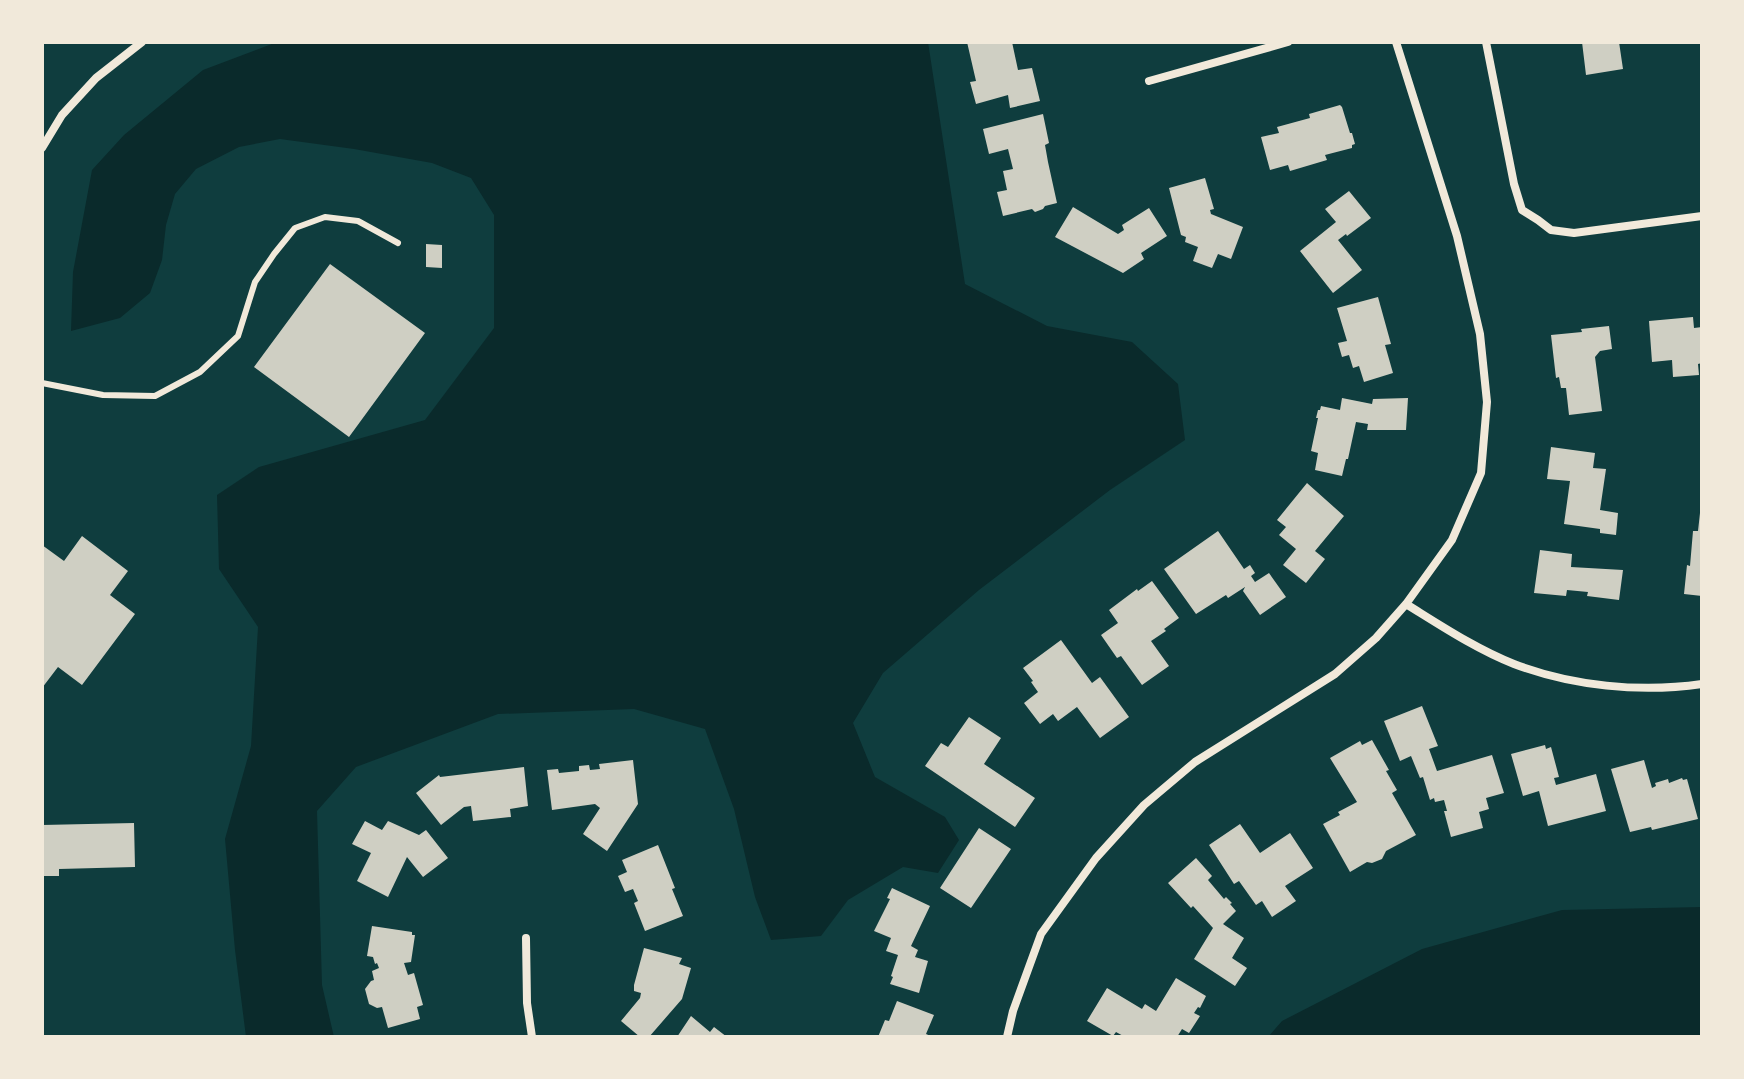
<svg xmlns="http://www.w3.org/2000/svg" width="1744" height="1079" font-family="'Asap Condensed',sans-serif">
  <rect width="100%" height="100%" fill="#0f3d3e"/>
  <path fill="#0a2a2b" d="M277,42H928L965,284L1047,326L1132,342L1178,384L1185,440L1110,490L979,590L883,673L853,723L875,777L945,817L959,840L938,873L903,867L848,900L821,936L771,940L755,897L734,809L705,729L634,709L498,714L356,767L317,811L322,985L334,1037H246L235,950L225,839L251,746L258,627L219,569L217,495L259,467L425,420L494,328V215L471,178L432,163L354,149L280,139L239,147L196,169L175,194L166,225L162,260L150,293L120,318L71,331L73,272L92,170L124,135L203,70Z
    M1702,907V1037H1268L1282,1021L1422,949L1562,910Z"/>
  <path fill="#cfcfc3" d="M967,42H1012L1018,70L1032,68L1040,101L1010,108L1008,95L976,104L970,82L976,81Z
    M1582,42H1619L1623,69L1586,75Z
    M1340,105L1342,107L1350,133H1352L1355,144L1352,145V148L1325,155L1327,160L1290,171L1288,165L1270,170L1261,137L1279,133L1277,127L1310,118L1309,114Z
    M1043,114L1049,143L1045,145L1048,162L1057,203L1045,206L1043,209L1035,212L1032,209L1003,216L997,192L1007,190L1003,171L1013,169L1008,149L989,154L983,129Z
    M1205,178L1214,209L1210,210L1211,214L1243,227L1231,259L1218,254L1212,268L1193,261L1198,247L1185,242L1186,237L1181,235L1169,188Z
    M1349,191L1371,218L1347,236L1346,234L1338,240L1362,270L1333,293L1300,251L1336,222L1325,209Z
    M1073,207L1118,234L1124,230L1122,225L1149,208L1167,236L1141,253L1144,259L1123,273L1055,237Z
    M426,244L442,245V268L426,267Z
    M330,264L425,333L349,437L254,367Z
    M1378,297L1391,344L1385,345L1393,373L1364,382L1359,366L1353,368L1349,355L1342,357L1338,343L1347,341L1337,308Z
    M1693,317L1694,328L1702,327V363L1698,364L1699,375L1673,377L1672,360L1652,362L1649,321Z
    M1609,326L1612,349L1600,351L1595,357L1602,411L1569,415L1566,388H1561L1559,377L1556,378L1551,335L1582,332L1581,329Z
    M1342,398L1372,404L1373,399L1408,398L1406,430H1367L1368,424L1356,422L1348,459H1346L1342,476L1315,470L1318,453L1311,451L1318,418H1316L1318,410H1320L1321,406L1340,410Z
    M1551,447L1595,453L1593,468L1606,469L1600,510L1618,513L1616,535L1600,533V529L1564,524L1570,481L1547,479Z
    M1307,483L1344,516L1315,551L1325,559L1306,583L1283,565L1296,549L1279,535L1286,527L1277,520Z
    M1700,513H1702V596L1684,594L1687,565L1690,566L1693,531H1698Z
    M1218,531L1244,569L1250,565L1255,573L1251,576L1255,582L1269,573L1286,597L1260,615L1243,591L1245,587L1228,598L1226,595L1196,614L1164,569Z
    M82,536L128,571L110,595L135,614L82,685L58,667L42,688V545L64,561Z
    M1540,550L1572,554L1571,567L1623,570L1619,600L1587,596L1588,592L1567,590L1566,596L1534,593Z
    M1152,581L1179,618L1164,629L1166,631L1151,641L1169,666L1142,685L1121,656L1117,658L1101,635L1118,623L1109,610L1137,589L1138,591Z
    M1061,640L1092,683L1100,677L1129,717L1100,738L1077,707L1058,721L1053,714L1040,724L1024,703L1038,692L1031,682L1033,681L1023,668Z
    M1422,706L1438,746L1429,749L1437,771L1492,755L1504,793L1486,798L1489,809L1479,812L1483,828L1451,837L1444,811H1447L1444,800L1435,802L1434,798L1430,800L1423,777L1420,778L1411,756L1400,761L1384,721Z
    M969,717L1001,738L984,764L1035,798L1015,827L925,766L941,743L948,747Z
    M1372,740L1389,770L1386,771L1397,790L1392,793L1416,835L1386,851L1382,859L1372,863L1367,862L1350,872L1323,824L1340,815L1338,812L1357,802L1330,758L1360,741L1362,745Z
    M1545,745L1546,749L1551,747L1559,777L1554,778L1556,785L1596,774L1606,811L1548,826L1539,791L1523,796L1511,754Z
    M633,760L638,804L607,851L583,834L600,808L595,804L552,810L547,770L558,769L559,773L579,771V766L589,765L590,770L600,769L599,764Z
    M1644,760L1652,788L1656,786L1655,783L1668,779L1669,783L1682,778L1683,780L1687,779L1698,819L1652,830L1651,827L1630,832L1611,769Z
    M524,767L528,806L510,809L511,817L473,821L471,806L464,807L441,825L416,793L439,775L440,777Z
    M365,821L382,830L388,821L419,835L426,830L448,858L423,877L407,857L388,897L357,881L371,853L352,844Z
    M134,823L135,867L59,869V876H42V825Z
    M1240,824L1260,853L1290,833L1313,868L1285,886L1296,901L1272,917L1262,901L1256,905L1239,881L1234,884L1209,845Z
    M979,828L1011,849L971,908L940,888Z
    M658,845L675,888L672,889L683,916L645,931L634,903L638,901L633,889L625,892L618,876L627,872L622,860Z
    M1196,858L1212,876L1208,880L1224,899L1226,897L1232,903L1230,904L1236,911L1223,924L1244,938L1232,958L1247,968L1235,986L1194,959L1213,928L1193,906L1191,908L1168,883Z
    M892,888L930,906L911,946L918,950L915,957L928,961L919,993L890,984L893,977L891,976L898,955L886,951L891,938L874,931L890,899L887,898Z
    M372,926L412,932V935H415L411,962L404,963L408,975L414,973L423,1005L417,1007L420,1019L388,1028L382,1007L377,1008L369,1004L365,989L371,981L374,980L372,971L379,968L377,963L375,964L373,957L367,956Z
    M644,948L682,958L679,964L691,968L682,999L649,1037H640L621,1021L640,998L641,993L634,991V985Z
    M1176,978L1206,996L1200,1008L1198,1007L1194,1013L1200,1016L1189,1033L1182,1029L1177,1037H1125L1116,1032L1113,1036L1087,1021L1107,988L1142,1009L1145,1004L1156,1011Z
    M897,1001L934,1015L926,1034L933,1037H878L885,1020L889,1021Z
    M691,1016L710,1032L714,1027L727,1037H677Z"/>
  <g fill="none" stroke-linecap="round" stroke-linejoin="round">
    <path stroke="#f1e9da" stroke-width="6" d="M42,383L103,395L155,396L200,372L238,336L255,282L274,254L295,228L325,217L358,221L398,243"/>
    <path stroke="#f1e9da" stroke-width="8" d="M1486,42L1514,184L1522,210L1538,220L1551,230L1574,233L1702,216
      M1149,81L1288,42
      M42,148L62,115L96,78L142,42
      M1406,604C1440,625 1476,649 1514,664C1572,686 1640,693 1702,684
      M526,938L527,1003L532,1037
      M1007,1037L1013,1011L1041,934L1096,858L1144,805L1195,762L1335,674L1376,638L1406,604L1452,540L1481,473L1487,402L1480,334L1457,236L1396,42"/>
  </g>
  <rect width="1744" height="1079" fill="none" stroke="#f1e9da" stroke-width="88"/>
</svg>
